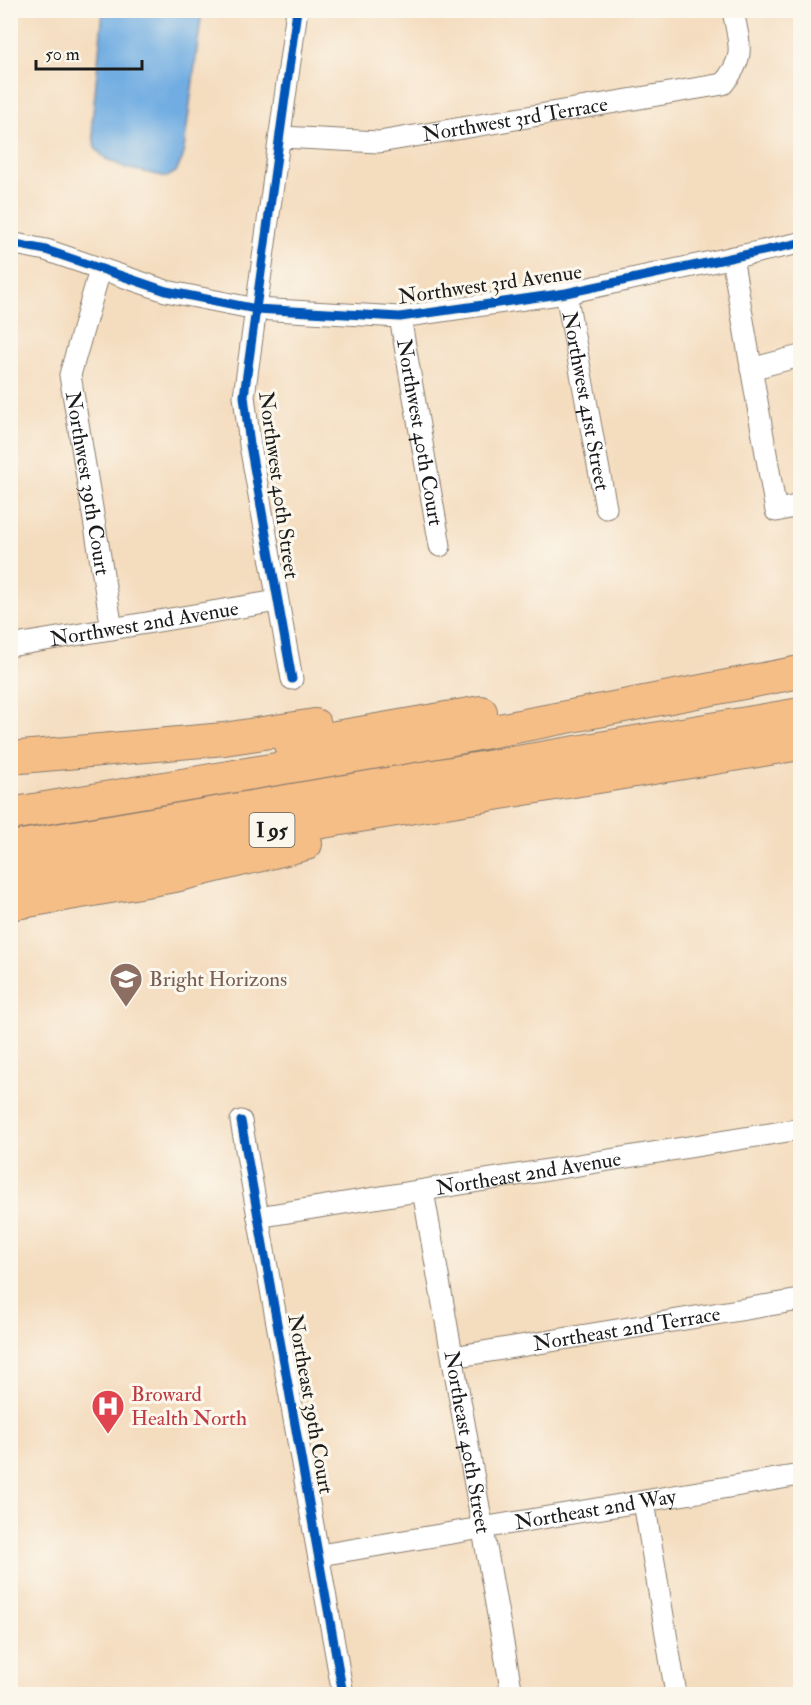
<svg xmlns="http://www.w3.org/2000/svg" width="811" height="1705" font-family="'IM FELL Double Pica',serif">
  <rect width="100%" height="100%" fill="#fbf7ec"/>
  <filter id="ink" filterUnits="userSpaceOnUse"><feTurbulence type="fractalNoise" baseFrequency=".0167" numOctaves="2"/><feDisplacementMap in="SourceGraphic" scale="12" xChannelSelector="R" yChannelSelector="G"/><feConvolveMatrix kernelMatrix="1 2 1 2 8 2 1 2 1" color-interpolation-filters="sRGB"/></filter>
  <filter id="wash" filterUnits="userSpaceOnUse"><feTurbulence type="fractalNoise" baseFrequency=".008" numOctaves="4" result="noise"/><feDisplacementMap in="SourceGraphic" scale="24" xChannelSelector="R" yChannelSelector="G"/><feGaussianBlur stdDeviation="1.35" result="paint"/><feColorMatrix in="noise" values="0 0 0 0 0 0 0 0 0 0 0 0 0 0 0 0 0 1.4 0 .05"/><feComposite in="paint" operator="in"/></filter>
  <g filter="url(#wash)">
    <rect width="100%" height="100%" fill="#f4dcbe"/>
    <path fill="#71ade2" stroke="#46647f" stroke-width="1.5" d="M103,11H202L183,157L176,172L167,177L126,168L106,159L95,148L92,124Z"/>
  </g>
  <g filter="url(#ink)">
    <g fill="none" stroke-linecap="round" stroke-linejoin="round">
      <g stroke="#887c6d" stroke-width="23">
        <g id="minor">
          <path id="s1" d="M281,137L379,142L723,84C747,56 739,45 733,10"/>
          <path d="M10,243L46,250L166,291L256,309L400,317L566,293L800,243"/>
          <path d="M732,257L776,511L800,505"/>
          <path id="s2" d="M100,270L70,375L112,629"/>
          <path id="s3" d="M566,293L606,508"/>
          <path id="s4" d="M400,317L440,546"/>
          <path d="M751,369L800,356"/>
          <path id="s5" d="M10,646L277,601"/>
          <path d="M292,679L250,445L244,396L297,10"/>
          <path d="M241,1121L343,1694"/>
          <path id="s6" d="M423,1191L512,1694"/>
          <path id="s7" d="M258,1217L800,1129"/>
          <path id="s8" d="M453,1357L800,1300"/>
          <path d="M644,1502L676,1694"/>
          <path id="s9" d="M320,1555L800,1475"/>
        </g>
      </g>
      <g stroke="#887c6d" stroke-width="34">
        <path id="highway" d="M290,745L481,712
          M10,758L224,739L315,725
          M10,814L437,742L800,672
          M10,848L800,714
          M10,873L800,744
          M10,904L175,876L306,844"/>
      </g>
      <use href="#minor" stroke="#fff" stroke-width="21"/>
      <use href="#highway" stroke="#f6be87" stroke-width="32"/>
      <g stroke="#fbf7ec" stroke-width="13">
        <path id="cycleway" d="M10,243L46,250L166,291L256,309L400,317L566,293L800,243
          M292,679L250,445L244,396L297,10
          M241,1121L343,1694"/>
      </g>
      <use href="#cycleway" stroke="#0057b8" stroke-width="9"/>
    </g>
  </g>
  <defs>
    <g id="school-pin" transform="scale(1.725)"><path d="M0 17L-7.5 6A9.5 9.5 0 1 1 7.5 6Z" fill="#8d6e63" stroke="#fbf7ec"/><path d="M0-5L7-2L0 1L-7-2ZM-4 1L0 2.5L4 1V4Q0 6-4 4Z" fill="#fff"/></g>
    <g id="hospital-pin" transform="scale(1.725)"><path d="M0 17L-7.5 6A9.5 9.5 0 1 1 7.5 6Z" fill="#e0444e" stroke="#fbf7ec"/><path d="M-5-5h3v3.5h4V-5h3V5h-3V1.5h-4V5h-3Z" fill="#fff"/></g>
  </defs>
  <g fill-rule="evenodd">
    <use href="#school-pin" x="126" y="979"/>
    <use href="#hospital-pin" x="108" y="1406"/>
  </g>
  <g text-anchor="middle" stroke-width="6" stroke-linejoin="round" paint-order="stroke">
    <rect fill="#fbf7ec" stroke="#5f5e5a" stroke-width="1.5" x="249.5" y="813" width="45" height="34" rx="4.5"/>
    <g font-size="20" font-weight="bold" fill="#1c1c1c">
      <text x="272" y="837">I 95</text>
    </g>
    <g font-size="21" fill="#1c1c1c" stroke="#fbf7ec">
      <text dy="7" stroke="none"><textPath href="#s1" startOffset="236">Northwest 3rd Terrace</textPath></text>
      <text transform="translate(490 284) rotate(-8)" y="7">Northwest 3rd Avenue</text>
      <text dy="7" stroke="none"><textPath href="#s3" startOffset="110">Northwest 41st Street</textPath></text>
      <text dy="7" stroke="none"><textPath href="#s4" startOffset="117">Northwest 40th Court</textPath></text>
      <text dy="7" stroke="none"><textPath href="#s2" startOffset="219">Northwest 39th Court</textPath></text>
      <text transform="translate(279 485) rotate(82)" y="7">Northwest 40th Street</text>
      <text dy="7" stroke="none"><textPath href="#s5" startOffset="136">Northwest 2nd Avenue</textPath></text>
      <text dy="7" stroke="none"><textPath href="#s7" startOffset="274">Northeast 2nd Avenue</textPath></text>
      <text dy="7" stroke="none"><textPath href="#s8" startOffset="176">Northeast 2nd Terrace</textPath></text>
      <text transform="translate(311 1404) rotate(80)" y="7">Northeast 39th Court</text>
      <text dy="7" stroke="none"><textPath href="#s6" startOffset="255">Northeast 40th Street</textPath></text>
      <text dy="7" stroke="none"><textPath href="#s9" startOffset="279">Northeast 2nd Way</textPath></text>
    </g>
    <g font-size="21" fill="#785e54" stroke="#fbf7ec" text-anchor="start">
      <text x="149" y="986">Bright Horizons</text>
    </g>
    <g font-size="21" fill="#be3a42" stroke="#fbf7ec" text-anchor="start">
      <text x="131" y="1401">Broward<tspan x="131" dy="24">Health North</tspan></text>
    </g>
  </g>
  <rect width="811" height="1705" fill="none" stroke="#fbf7ec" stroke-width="36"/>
  <path d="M36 60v9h106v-9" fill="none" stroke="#1c1c1c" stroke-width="3"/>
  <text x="45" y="60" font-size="18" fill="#1c1c1c" stroke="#fbf7ec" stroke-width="4.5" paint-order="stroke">50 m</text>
</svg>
